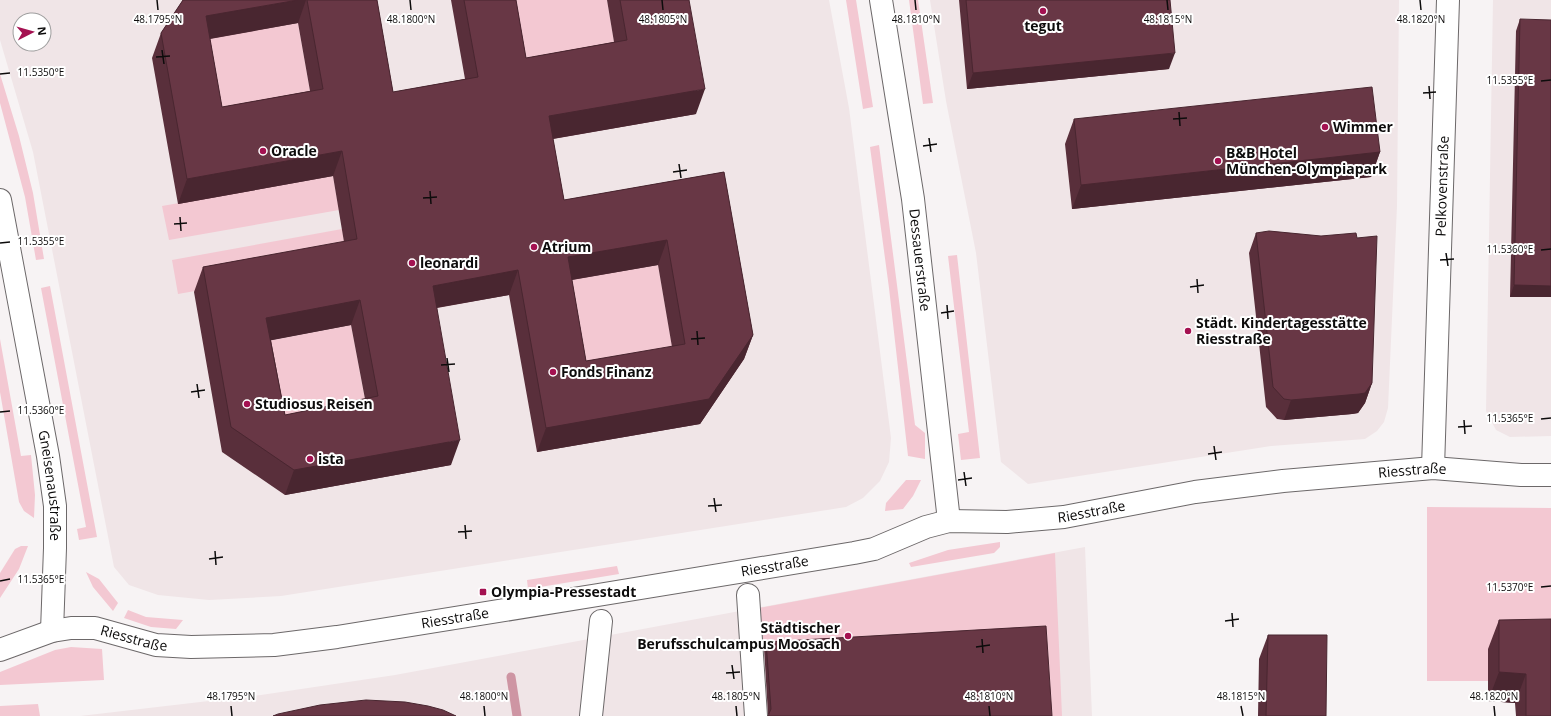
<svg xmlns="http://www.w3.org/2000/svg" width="1551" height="716" font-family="'Open Sans',sans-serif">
  <rect width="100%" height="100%" fill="#f7f3f4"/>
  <path fill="#f0e5e7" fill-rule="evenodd" d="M0,0H829L849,108L891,438L889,462L880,481L863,498L846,507L281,596L209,600L158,595L129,585L114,567L33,152L0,40ZM20,20H44V44H20Z
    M930,0H1399L1397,206L1388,408L1384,422L1377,431L1365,439L1271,446L1028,484L1001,462L976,253L946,101Z
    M1493,0H1551V436L1510,437L1496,430L1486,411Z
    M1085,547L1092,716H80L261,695L395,675Z"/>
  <path fill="#f3c8d2" d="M503,0H607L618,65L517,83Z
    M846,0H856L873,107L863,109Z
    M909,0H918L933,103L923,104Z
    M298,23L314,114L213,131L197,41Z
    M0,74L19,136L33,193L44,259L36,260L25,197L0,103Z
    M879,145L915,425L925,433V459L908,456L889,288L870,147Z
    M333,176L339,210L169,240L162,206Z
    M342,229L348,264L178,294L172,260Z
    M957,255L980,458L961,460L958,434L969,432L948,256Z
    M658,265L676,369L577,386L559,282Z
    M50,286L97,537L79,540L77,529L86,527L41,288Z
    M351,325L369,421L276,439L257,343Z
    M0,339L21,456L31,455L35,495L34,518L24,511L19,502L0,392Z
    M906,480H921L913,496L903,509L885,511L886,503Z
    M1427,507L1551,508V648L1488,681H1427Z
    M1000,542V547L994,553L911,567L909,563L948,550Z
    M21,546H28L19,569L0,598V573L15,549Z
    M1055,553L1062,716H1049L1044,632L760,649L759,608Z
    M617,566L619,574L528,589L527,580Z
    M86,572L99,579L118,603L113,611L93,587Z
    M128,610L146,617L183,620L176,629L151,627L124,618Z
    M71,647L102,649L104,680L0,685V672L55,650Z
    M38,704L40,716H0V706Z"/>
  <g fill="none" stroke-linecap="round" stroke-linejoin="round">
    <path stroke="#ce95a3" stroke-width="9" d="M511,677L517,716"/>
    <g stroke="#6c6869" stroke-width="24">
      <path id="pedestrian" d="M748,595L756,716
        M591,716L601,621"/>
    </g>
    <g stroke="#6c6869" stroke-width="24">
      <g id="minor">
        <path id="s1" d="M881,0L913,199L949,521"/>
        <path id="s2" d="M0,200L48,456L55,506V548L52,631"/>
        <path id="s3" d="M1433,468L1448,0"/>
        <path id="s4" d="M0,650L52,631L71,628H95L156,645L191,647L274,645L337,637L598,595L854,553L874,549L926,527L949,521L1007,522L1064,517L1195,492L1283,481L1433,468L1521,475H1551"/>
      </g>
    </g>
    <use href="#pedestrian" stroke="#fff" stroke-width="22"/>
    <use href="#minor" stroke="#fff" stroke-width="22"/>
  </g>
  <path fill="#592f3b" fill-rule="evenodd" d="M183,0H377L393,92L465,79L451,0H516L526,58L614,42L607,0H689L696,114L553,139L564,200L724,172L753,335L744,359L700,424L537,452L509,295L437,308L451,465L285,495L222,452L194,292L203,267L344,242L333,176L178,204L152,58L161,33ZM298,23L310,91L222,107L210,39ZM658,265L672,347L586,361L572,280ZM351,325L365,399L285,415L271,340Z
    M959,0H1170L1169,69L967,89Z
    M1520,19L1551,297H1510L1516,31Z
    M1074,119L1380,152L1371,177L1072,209L1065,144Z
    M1256,233L1372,383L1365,403L1358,413L1352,414L1284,420L1277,419L1266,407L1249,253Z
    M1499,620L1551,716H1516L1515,703L1488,701V649Z
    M1268,635L1326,716H1258L1259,659Z
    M766,642L1052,716L768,714L764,648Z"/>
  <path fill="#492630" d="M298,0H306L298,23L197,41L206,16Z
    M1175,53L1169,69L967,89L973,73Z
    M705,89L696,114L540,141L549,116Z
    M342,151L333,176L178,204L187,179Z
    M1380,152L1371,177L1072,209L1081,185Z
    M667,240L658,265L559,282L568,257Z
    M518,270L509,295L423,310L433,286Z
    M1514,285L1551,286V297H1510Z
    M360,300L351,325L257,343L266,318Z
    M753,335L744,359L700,424L537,452L546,428Z
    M1372,383L1365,403L1358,413L1352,414L1284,420L1291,400Z
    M460,440L451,465L285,495L294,470Z
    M1499,672L1526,674L1515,703L1488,701Z"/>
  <path fill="#683745" stroke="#492630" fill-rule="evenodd" d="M183,0H298L206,16L222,107L323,89L307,0H377L393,92L478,77L464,0H516L526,58L627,40L620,0H689L705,89L549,116L564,200L724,172L753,335L709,399L546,428L518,270L433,286L460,440L294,470L231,427L203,267L357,239L342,151L187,179L161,33ZM667,240L685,344L586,361L568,257ZM360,300L378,396L285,415L266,318Z
    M966,0H1170L1175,53L973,73Z
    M1520,19L1551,20V286L1514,285Z
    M1372,87L1380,152L1081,185L1074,119Z
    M1269,231L1321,236L1356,233L1357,238L1377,236L1372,383L1365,393L1359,394L1291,400L1284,399L1273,387L1256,233Z
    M1551,619V716H1526V674L1499,672V620Z
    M1046,626L1052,716H768L771,709L766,642Z
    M1268,635H1327L1326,716H1266Z
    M366,700L405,702L428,706L443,710L456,716H273L278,714L320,705Z"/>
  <path fill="none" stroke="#0d0c0c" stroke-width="1.5" d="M157,0L158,10M410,0L411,10M662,0L663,10M915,0L916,10M1167,0L1168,10M1420,0L1421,10M162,50L164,64M156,57L170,56M0,74L10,73M1541,81L1551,80M1429,86L1430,99M1423,93L1436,92M1179,112L1180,126M1173,119L1187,118M929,138L931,152M923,146L937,144M679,164L681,178M673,172L687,170M430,191L431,204M423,198L437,197M180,217L181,231M174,224L187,223M0,243L10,242M1541,250L1551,249M1446,253L1448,266M1440,260L1454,259M1197,279L1198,293M1190,287L1204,285M947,305L948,319M941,313L954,311M697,331L698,345M691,339L705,338M447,358L449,372M441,365L455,364M197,384L199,398M191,392L205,390M0,412L10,411M1541,419L1551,418M1464,420L1465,434M1458,427L1472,426M1214,446L1216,460M1208,454L1222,452M964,472L966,486M958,480L972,478M714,498L716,512M708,506L722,505M465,525L466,539M458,532L472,531M215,551L216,565M209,559L223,557M0,581L10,579M1541,587L1551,586M1232,613L1233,627M1225,621L1239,619M982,639L983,653M976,647L990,645M732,665L734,679M726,673L740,672M231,706L232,716M484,706L485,716M736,706L737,716M989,706L990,716M1241,706L1243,716M1494,706L1495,716"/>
  <g fill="#a41151" stroke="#fff" stroke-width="1.5">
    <circle cx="1043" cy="11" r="4"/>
    <circle cx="1325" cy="127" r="4"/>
    <circle cx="263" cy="151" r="4"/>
    <circle cx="1218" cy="161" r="4"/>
    <circle cx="534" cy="247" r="4"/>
    <circle cx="412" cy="263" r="4"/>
    <circle cx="1188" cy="331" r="4"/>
    <circle cx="553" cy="372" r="4"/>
    <circle cx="247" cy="404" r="4"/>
    <circle cx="310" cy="459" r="4"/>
    <rect x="479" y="588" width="8" height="8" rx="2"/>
    <circle cx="848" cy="636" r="4"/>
  </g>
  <g text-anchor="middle" stroke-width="4" stroke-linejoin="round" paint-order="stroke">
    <g font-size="14" font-weight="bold" fill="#0d0c0c" stroke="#fff" text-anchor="start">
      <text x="1043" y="31" text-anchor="middle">tegut</text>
      <text x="1333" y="132">Wimmer</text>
      <text x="271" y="156">Oracle</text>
      <text x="1226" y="158">B&amp;B Hotel<tspan x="1226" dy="16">München-Olympiapark</tspan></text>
      <text x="542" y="252">Atrium</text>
      <text x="420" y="268">leonardi</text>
      <text x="1196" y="328">Städt. Kindertagesstätte<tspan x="1196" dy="16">Riesstraße</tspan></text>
      <text x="561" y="377">Fonds Finanz</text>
      <text x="255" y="409">Studiosus Reisen</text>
      <text x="318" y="464">ista</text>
      <text x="491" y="597">Olympia-Pressestadt</text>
      <text x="840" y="633" text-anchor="end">Städtischer<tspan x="840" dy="16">Berufsschulcampus Moosach</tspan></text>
    </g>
    <g font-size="14" fill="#0d0c0c" stroke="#fff">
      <text dy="5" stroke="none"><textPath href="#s3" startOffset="282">Pelkovenstraße</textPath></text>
      <text dy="5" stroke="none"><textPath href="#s1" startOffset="263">Dessauerstraße</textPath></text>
      <text dy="5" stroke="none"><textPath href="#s4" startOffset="1435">Riesstraße</textPath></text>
      <text dy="5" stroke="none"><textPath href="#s2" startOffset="290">Gneisenaustraße</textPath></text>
      <text dy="5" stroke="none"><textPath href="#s4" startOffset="1111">Riesstraße</textPath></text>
      <text dy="5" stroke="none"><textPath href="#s4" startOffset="787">Riesstraße</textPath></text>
      <text dy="5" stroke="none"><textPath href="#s4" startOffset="463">Riesstraße</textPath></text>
      <text dy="5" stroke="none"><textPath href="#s4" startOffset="139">Riesstraße</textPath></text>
    </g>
  </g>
  <g font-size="10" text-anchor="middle" fill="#0d0c0c" stroke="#fff" stroke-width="4" stroke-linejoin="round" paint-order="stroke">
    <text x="158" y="23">48.1795°N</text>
    <text x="411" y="23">48.1800°N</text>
    <text x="663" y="23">48.1805°N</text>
    <text x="916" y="23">48.1810°N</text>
    <text x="1168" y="23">48.1815°N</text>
    <text x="1421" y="23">48.1820°N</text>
    <text x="41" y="76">11.5350°E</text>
    <text x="1510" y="84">11.5355°E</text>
    <text x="41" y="245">11.5355°E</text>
    <text x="1510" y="253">11.5360°E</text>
    <text x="41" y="414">11.5360°E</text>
    <text x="1510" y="422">11.5365°E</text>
    <text x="41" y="583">11.5365°E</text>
    <text x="1510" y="591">11.5370°E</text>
    <text x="231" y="700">48.1795°N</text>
    <text x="484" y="700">48.1800°N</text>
    <text x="736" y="700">48.1805°N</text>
    <text x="989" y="700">48.1810°N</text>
    <text x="1241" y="700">48.1815°N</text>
    <text x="1494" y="700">48.1820°N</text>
  </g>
  <g transform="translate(32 32) rotate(84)"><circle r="19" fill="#ffffff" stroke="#9e9e9e"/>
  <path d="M0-3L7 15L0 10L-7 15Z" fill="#a41151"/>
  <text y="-6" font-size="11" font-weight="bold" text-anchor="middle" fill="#0d0c0c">N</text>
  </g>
</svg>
